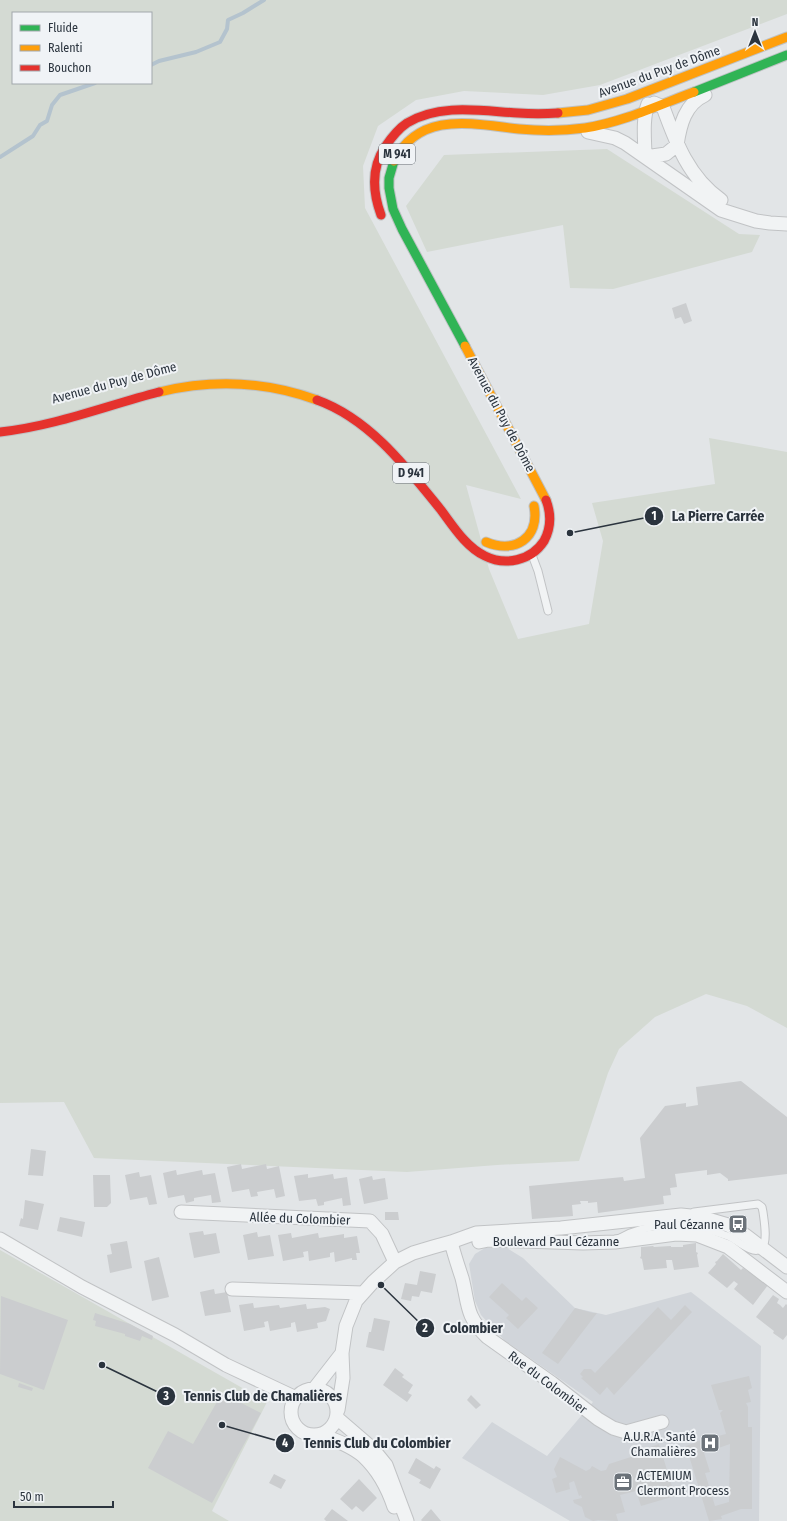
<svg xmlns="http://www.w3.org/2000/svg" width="787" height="1521" font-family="'Fira Sans Condensed',sans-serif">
  <rect width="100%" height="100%" fill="#e2e5e7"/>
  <path fill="#d1d5da" d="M485,1248H507L523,1258L575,1308L606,1315L691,1292L761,1346L759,1521H570L462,1458L492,1422L547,1456L593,1402L504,1340L481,1315L475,1301L469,1264L475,1254Z"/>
  <path fill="#d4dad3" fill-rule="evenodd" d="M0,0H787V14L600,85L543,95L464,91L416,100L378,126L363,166L365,208L521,499L466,485L489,569L518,639L589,624L603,541L592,503L715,484L709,438L787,452V1028L747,1006L706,994L655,1017L619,1049L608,1073L579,1161L497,1165L407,1172L94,1158L64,1102L0,1103ZM13,13H151V83H13Z
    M607,149L739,234L760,235L752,252L613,289L570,288L563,225L427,252L406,206L444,155Z
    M0,1250L267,1402L212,1511L229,1521H0Z"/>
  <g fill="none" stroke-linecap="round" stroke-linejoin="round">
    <path stroke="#b4c3ce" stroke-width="4" d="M151,65L159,61L196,52L220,42L227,29L228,20L243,13L264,0
      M0,157L33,136L40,125L47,121L52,105L60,95L95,83"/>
  </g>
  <path fill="#cbcdcf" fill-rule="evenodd" d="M686,303L692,321L684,324L681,317L675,319L672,308Z
    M741,1081L787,1117V1174L728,1181V1179L720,1173L707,1175V1170L675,1174L677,1187L670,1188L671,1195L663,1196L664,1204L598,1213L597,1202L588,1203V1201H580L581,1204L572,1205L573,1216L532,1219L529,1186L623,1177L624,1181L645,1178L640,1138L665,1106L686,1103V1107L698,1105L696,1087Z
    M31,1149L46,1151L43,1176L28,1175Z
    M241,1164L242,1169L266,1164L267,1169L279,1166L285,1196L276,1198L274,1189L257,1192L258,1196L251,1197L249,1189L232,1192L227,1167Z
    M176,1170L177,1175L202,1170L203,1175L215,1173L221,1202L212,1203L211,1195L194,1198V1201L186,1203L184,1195L168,1198L163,1173Z
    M139,1172L140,1177L151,1175L157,1204L149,1205L147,1197L130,1200L125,1175Z
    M308,1174V1178L333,1174L334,1179L347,1177L351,1205L343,1206L342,1198L324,1202V1205L318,1206L316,1199L299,1201L294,1176Z
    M93,1175H110L111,1203L107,1207H94Z
    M372,1176L373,1180L385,1178L388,1199L364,1204L359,1179Z
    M25,1200L44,1204L38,1230L19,1226L21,1218L23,1219Z
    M385,1212H398L399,1220H385Z
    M60,1217L85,1222L82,1237L57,1231Z
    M203,1231L204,1235L216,1233L220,1253L194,1258L189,1233Z
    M257,1232L258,1237L270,1235L274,1256L248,1260L243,1235Z
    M291,1233L292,1238L318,1233L319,1238L344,1234V1238L357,1236L360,1253H356L357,1260H352V1258L335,1262L334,1252L330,1253V1257L309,1261L308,1251L303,1252L304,1257L283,1261L278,1235Z
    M127,1241L132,1268L110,1273L107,1255L112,1254L110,1244Z
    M696,1243V1252L698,1253L697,1255L699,1267L674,1270L672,1260H666L667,1268L644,1270L642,1259L640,1258L641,1256V1247L653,1246L654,1247L671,1246V1247H683V1245Z
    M723,1254L741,1270L743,1268L768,1285L753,1305L734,1289L738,1284L734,1281L727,1288L708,1273L716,1264L715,1262L717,1261Z
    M159,1257L169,1297L152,1301L144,1261Z
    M420,1271L436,1274L432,1293L421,1291L419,1297L412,1296L411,1301L401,1299L405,1283L417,1285Z
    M502,1283L522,1301L526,1297L538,1308L518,1329L506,1318L509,1315L489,1297Z
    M214,1289L215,1294L227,1292L231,1312L205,1316L200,1292Z
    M773,1295L779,1299L777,1303L780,1305L783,1308L786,1304L787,1305V1335L783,1340L773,1333L774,1331L756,1317Z
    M1,1296L68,1320L44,1390L0,1374Z
    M253,1303L254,1308L279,1305L280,1308L306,1304L307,1309L325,1307L330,1309L326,1321L317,1323L318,1328L297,1332L295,1322L291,1323V1327L270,1331L268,1321L264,1322L265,1327L244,1331L239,1305Z
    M685,1305L692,1312L614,1395L607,1387L600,1395L581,1378L583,1377L580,1374L584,1369H591L595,1373L658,1307L671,1320Z
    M575,1308L593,1313H597L558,1364L542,1353Z
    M95,1313L130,1324L153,1336L152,1340L142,1336L140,1341L125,1336V1334L95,1326L96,1321L93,1320Z
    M374,1318L390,1321L384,1351L366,1347L369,1332H371Z
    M395,1368L404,1375L402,1377L413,1385L408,1393L412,1395L407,1402L383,1385Z
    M749,1376L752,1388L748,1390L751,1402L746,1403L748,1407V1427H752V1509H741L721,1516L722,1519L709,1521L686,1446L694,1443V1442L726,1434L720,1413L723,1410H719L711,1385ZM730,1444L729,1502L715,1506L705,1473L710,1472L704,1453Z
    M19,1383L33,1388L32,1391L18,1387Z
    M222,1393L261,1413L212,1503L148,1468L168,1431L193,1444Z
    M471,1395L481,1405L476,1409L467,1400Z
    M659,1444L675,1496L641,1506L636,1491L620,1495L625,1512L616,1514L618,1521L598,1520L593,1521L585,1517L582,1507L574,1503L573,1500L582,1498L581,1495L579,1496L574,1481L569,1483L570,1489L556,1493L552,1479L557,1477L554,1469L560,1457L586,1471L590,1469L592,1466L601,1471L606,1470L609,1464L631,1457L633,1453L641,1449L643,1450L648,1447H650Z
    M416,1458L434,1469L436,1466L441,1469L430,1489L419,1483L421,1480L408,1473Z
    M274,1474L286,1480L281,1489L269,1483Z
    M359,1479L377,1498L363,1512L356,1506L352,1510L340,1499Z
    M332,1509L348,1521H326L324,1519Z
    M431,1509L441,1521H422L421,1520Z"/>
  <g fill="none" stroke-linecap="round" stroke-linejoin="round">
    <g stroke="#c1c3c5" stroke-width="9">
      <path id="lane" d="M532,555L538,571L548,611
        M620,1238C643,1224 687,1221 712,1231C719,1233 726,1235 732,1238C739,1242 754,1256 762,1248C768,1241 764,1220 763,1212L762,1207L758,1204L694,1212"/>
    </g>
    <g stroke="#c1c3c5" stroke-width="15">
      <path id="street" d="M654,103L663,107C676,143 689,178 721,200
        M648,104C642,120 645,141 645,157L666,154L677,145C680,125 685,104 705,95
        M588,132L615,138L625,143L721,210L756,221L770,223L787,224
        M181,1212L370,1221L382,1234L395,1262
        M0,1239L82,1287L175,1335L226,1365L296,1398
        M451,1242C454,1254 458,1266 462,1278C469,1305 465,1315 487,1337L552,1383L598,1419L613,1428L626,1432L662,1422
        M479,1242L489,1240L583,1243L615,1242L676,1234L697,1235L728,1247L787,1292
        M232,1289L363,1293
        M291 1412a23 23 0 1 1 46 0a23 23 0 1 1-46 0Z
        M314,1389L342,1353
        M338,1410L343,1378L342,1353L346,1326L356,1301L373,1282L395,1262L413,1253L433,1247L451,1242L476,1233L561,1228L681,1215L701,1217L728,1225L745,1235L787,1267
        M337,1418L373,1449L386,1465L407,1521
        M322,1435C335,1440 352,1446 363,1456C377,1469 388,1489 394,1507"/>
    </g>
    <g stroke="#bfc2c4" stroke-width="11">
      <path id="fast" d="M694,92L787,55
        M394,161L389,178V188L393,209L402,229L465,346"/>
    </g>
    <g stroke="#bfc2c4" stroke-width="11">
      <path id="slow" d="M558,113L588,110L627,99L787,37
        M394,161C420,110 473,124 519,129C541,131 563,131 585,128C623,122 659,105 694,92
        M465,346L546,500
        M159,392C213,379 265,381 317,400
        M486,542C515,554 540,538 534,506"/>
    </g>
    <g stroke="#bfc2c4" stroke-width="11">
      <path id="jam" d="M381,215C373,193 371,168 385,147C391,138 398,129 407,123C440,103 482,111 518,113C531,114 545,114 558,113
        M317,400C370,419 407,468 441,510C453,526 466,547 485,556C505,566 531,561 544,541C551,528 551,513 546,500
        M0,432C55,426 105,406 159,392"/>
    </g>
    <use href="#lane" stroke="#f1f3f4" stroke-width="7"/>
    <use href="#street" stroke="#f1f3f4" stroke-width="13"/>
    <use href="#fast" stroke="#30b455" stroke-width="9"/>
    <use href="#slow" stroke="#ff9f0a" stroke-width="9"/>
    <use href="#jam" stroke="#e5322d" stroke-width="9"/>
  </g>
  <defs>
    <g id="bus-square" transform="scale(1)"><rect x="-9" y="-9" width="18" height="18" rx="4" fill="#6b7279" stroke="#f0f3f6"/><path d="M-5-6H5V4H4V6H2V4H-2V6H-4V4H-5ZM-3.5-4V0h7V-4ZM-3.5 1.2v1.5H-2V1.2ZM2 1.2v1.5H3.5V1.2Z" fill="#fff"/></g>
    <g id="hospital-square" transform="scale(1)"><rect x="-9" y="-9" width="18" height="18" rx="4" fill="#6b7279" stroke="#f0f3f6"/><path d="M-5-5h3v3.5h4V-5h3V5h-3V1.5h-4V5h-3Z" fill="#fff"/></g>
    <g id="office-square" transform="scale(1)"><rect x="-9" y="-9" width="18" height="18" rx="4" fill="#6b7279" stroke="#f0f3f6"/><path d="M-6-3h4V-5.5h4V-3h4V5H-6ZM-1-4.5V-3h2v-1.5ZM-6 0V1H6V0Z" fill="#fff"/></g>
  </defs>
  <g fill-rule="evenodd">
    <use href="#bus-square" x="738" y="1224"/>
    <use href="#hospital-square" x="710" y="1443"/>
    <use href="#office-square" x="623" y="1482"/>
  </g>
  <g text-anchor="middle" stroke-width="4" stroke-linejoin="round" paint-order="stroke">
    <g fill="#f0f3f6" stroke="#666d75" stroke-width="1">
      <rect x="379" y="144" width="36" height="20" rx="3"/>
      <rect x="393" y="463" width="36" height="20" rx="3"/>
    </g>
    <g font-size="12" font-weight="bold" fill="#2b343e">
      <text x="397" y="158">M 941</text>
      <text x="411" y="477">D 941</text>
    </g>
    <g font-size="13" fill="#2b343e" stroke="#f0f3f6">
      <text transform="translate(659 71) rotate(-20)" y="5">Avenue du Puy de Dôme</text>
      <text transform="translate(114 382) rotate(-15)" y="5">Avenue du Puy de Dôme</text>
      <text transform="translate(502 414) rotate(62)" y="5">Avenue du Puy de Dôme</text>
      <text transform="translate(300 1218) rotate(2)" y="5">Allée du Colombier</text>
      <text x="556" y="1246">Boulevard Paul Cézanne</text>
      <text transform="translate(548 1382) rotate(37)" y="5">Rue du Colombier</text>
    </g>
    <g font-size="13" fill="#2b343e" stroke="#f0f3f6" text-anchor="end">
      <text x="724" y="1229">Paul Cézanne</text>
      <text x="696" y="1441">A.U.R.A. Santé<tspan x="696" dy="15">Chamalières</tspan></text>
      <text x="637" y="1480" text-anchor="start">ACTEMIUM<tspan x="637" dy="15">Clermont Process</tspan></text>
    </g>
  </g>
  <path fill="none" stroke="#2b343e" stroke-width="1.5" d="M570 533L654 516M381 1285L425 1328M102 1365L166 1396M222 1425L285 1443"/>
  <g fill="#2b343e" stroke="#f0f3f6" stroke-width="1.5">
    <circle cx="570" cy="533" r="4"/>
    <circle cx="381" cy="1285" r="4"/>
    <circle cx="102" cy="1365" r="4"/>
    <circle cx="222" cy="1425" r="4"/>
    <circle cx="654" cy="516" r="10"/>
    <circle cx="425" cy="1328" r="10"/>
    <circle cx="166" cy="1396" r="10"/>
    <circle cx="285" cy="1443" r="10"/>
  </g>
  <g font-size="12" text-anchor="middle" font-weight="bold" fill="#fff">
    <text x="654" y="520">1</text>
    <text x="425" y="1332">2</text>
    <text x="166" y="1400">3</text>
    <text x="285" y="1447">4</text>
  </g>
  <g font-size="14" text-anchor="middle" font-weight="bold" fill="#2b343e" stroke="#f0f3f6" stroke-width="4" stroke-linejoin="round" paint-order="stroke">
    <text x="718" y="521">La Pierre Carrée</text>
    <text x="473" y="1333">Colombier</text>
    <text x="263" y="1401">Tennis Club de Chamalières</text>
    <text x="377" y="1448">Tennis Club du Colombier</text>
  </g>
  <rect x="12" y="12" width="140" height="72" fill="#f0f3f6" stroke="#a1a7ac"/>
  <rect x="20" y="25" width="20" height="6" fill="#30b455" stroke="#a1a7ac"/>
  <text x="48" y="32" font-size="12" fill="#2b343e">Fluide</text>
  <rect x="20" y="45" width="20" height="6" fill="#ff9f0a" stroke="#a1a7ac"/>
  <text x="48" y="52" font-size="12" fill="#2b343e">Ralenti</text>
  <rect x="20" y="65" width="20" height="6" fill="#e5322d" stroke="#a1a7ac"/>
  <text x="48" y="72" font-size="12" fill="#2b343e">Bouchon</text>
  <g transform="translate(755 32)" stroke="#f0f3f6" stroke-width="3" paint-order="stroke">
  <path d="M0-3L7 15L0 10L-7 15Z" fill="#2b343e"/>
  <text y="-6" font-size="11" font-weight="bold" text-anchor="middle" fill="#2b343e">N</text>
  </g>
  <path d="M14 1501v6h99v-6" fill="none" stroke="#2b343e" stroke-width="2"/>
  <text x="20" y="1501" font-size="12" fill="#2b343e" stroke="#f0f3f6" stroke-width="3" paint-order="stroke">50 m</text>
</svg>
